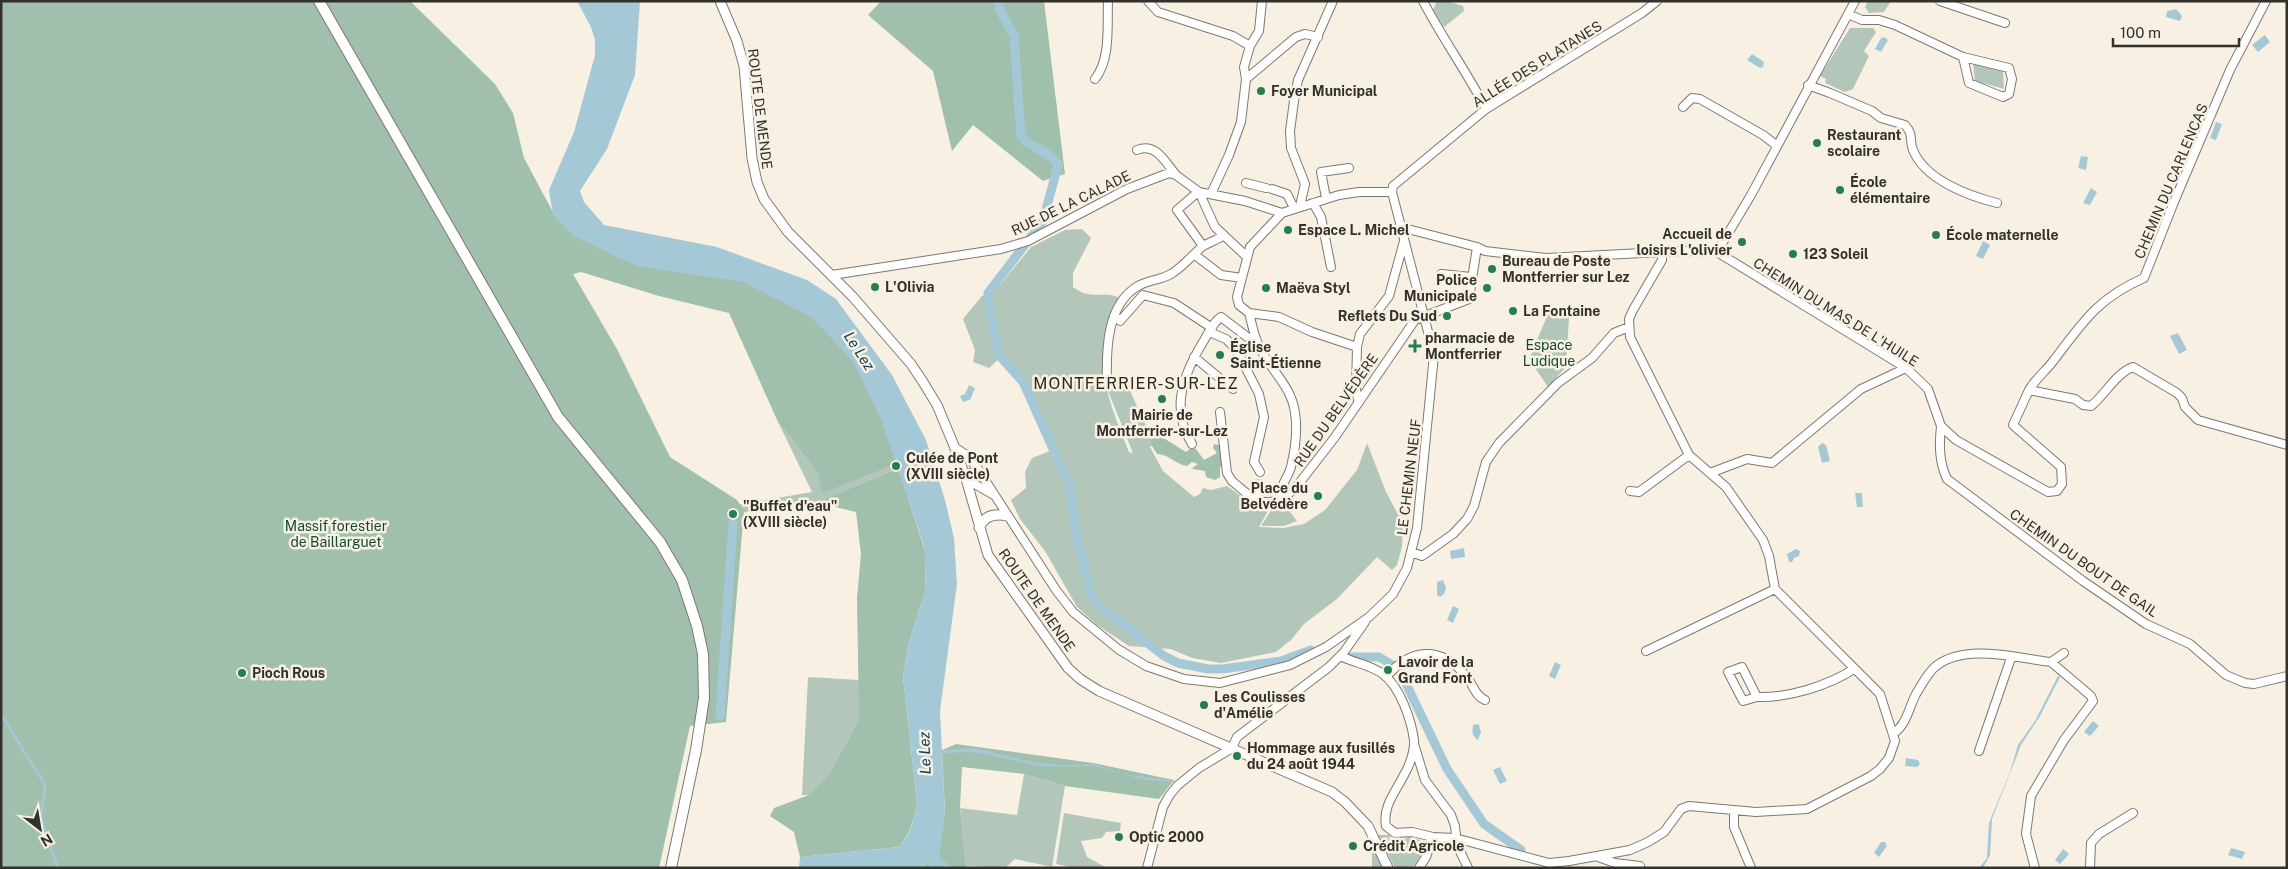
<svg xmlns="http://www.w3.org/2000/svg" width="2288" height="869" font-family="'Public Sans',sans-serif">
  <rect width="100%" height="100%" fill="#f8f1e3"/>
  <path fill="#b2c7ba" d="M1437,1H1447L1463,6L1464,11L1444,27L1433,10Z
    M1868,1H1891L1884,12L1869,13L1865,7Z
    M1850,28H1873L1876,32L1864,51L1869,56L1853,89L1845,92L1825,83L1826,79L1820,76Z
    M1973,63L2003,71L2004,89L1975,81Z
    M1082,229L1091,238L1073,273V287C1094,302 1101,289 1120,298C1089,358 1106,394 1129,452L1133,453L1108,391L1107,381L1127,384L1154,444L1150,447L1163,471L1194,497L1200,494L1203,488L1211,490L1227,486L1259,509L1270,507L1259,527L1283,528L1304,524L1325,510L1357,470L1367,443L1386,492L1403,524L1402,547L1397,565L1392,570L1377,557L1337,599L1304,624L1291,640L1276,652L1221,663L1192,658L1171,649L1129,646L1097,625L1077,607L1045,551L1020,519L1011,500L1026,488L1025,472L1032,458L1050,451L1020,382L999,359L989,368L973,362L975,350L963,319L982,296L995,291L1031,247L1065,230Z
    M1548,314L1569,318L1566,367L1548,387L1529,359Z
    M778,422L817,472L890,466L892,471L826,498L822,504L815,502L754,510L736,515L735,505L812,492Z
    M1284,504L1297,521L1284,526H1261L1274,506Z
    M808,677L859,680V719L829,774L809,795H802Z
    M1024,774L1065,786L1052,867L1015,859L1005,868L966,866L960,808L1017,815Z
    M1064,813L1121,823L1120,831L1106,832L1102,838L1081,841L1087,857L1107,868H1075L1056,864Z
    M1378,835H1390L1389,842L1401,846L1403,839L1412,836L1421,841C1424,852 1420,861 1411,868H1395Z
    M1372,840L1381,860V868H1372Z"/>
  <path fill="#a0c0ad" d="M1,1H410L495,84L513,113L524,158L554,214L749,274L827,319L873,390L926,554L925,592L908,646L903,677L917,803C914,820 910,834 899,847L800,857L794,832L770,816L774,808L809,795L829,774L859,719L857,598L861,554L856,512L822,504L826,498L892,471L890,466L823,493L817,472L778,422L729,313L659,296L581,272L573,274L617,349L670,457L737,500L744,511L726,722L690,726L659,868H1Z
    M881,1H1044L1065,174L1043,181L973,125L952,151L933,71L868,15Z
    M1157,434L1186,452L1191,448L1196,449L1204,460L1217,453L1213,448L1214,444L1218,445L1222,442L1223,466L1220,467V477L1215,480L1206,477L1205,471L1193,469L1192,468L1198,464L1192,462L1187,466C1175,464 1168,454 1157,454L1152,446L1151,440Z
    M956,744L1093,763L1174,780L1159,799L1065,786L1024,774L962,767L960,808L966,866L969,868H919L927,864L945,814L942,750Z"/>
  <path fill="#a5c8d7" d="M577,1H640L635,75L607,149L580,191L584,202L604,225L717,247L807,280L836,299L892,375L926,440L945,500L954,538L957,584L940,711L945,814L939,857L952,868H933L927,864L919,868H799L800,857L899,847C911,834 914,820 917,803L903,677L908,646L925,592L926,554L922,540L881,419L854,363L813,318L744,282L642,267L616,257L573,235L553,215L549,190L574,132L595,55V40L591,27Z
    M2176,9L2182,16L2180,21L2166,17L2167,11Z
    M2265,35L2270,42L2258,52L2252,45Z
    M1884,37L1888,40L1881,52L1875,49L1881,38Z
    M1752,54L1764,62L1763,67L1760,68L1747,60Z
    M2216,122L2222,124L2216,140L2210,138Z
    M2081,156L2088,157L2086,170L2078,168Z
    M2091,188L2097,192L2090,205L2083,203Z
    M1983,241L1990,245L1983,259L1976,256Z
    M2178,333L2187,350L2179,354L2170,336Z
    M969,385L975,388L970,400L963,402L960,396L965,394Z
    M1822,443L1826,445L1830,461L1822,463L1818,447Z
    M1855,493H1862L1863,507H1857Z
    M1464,548L1465,557L1451,559L1450,551Z
    M1796,549L1800,551L1799,556L1794,558L1792,562H1789L1787,554Z
    M1443,580L1446,588L1444,594L1440,597L1437,595V582Z
    M1453,606L1459,609L1453,623L1447,620Z
    M1555,662L1561,665L1555,679L1549,676Z
    M2058,676L2060,677L2040,716L2021,745L1992,819L1990,855L1983,868H1979L1987,858L1989,823L2010,772L2018,745L2035,721Z
    M2093,721L2099,726L2090,736L2084,732Z
    M1477,724L1479,725L1481,732L1478,740C1472,736 1472,732 1473,725Z
    M975,748L1032,762L1062,765L1094,764L1123,774L1175,781L1173,782L1141,779L1093,766L1044,767L974,752L944,753L943,750Z
    M1906,758L1918,760L1920,764L1917,767L1905,766Z
    M1500,767L1507,781L1500,784L1493,770Z
    M1881,842H1885L1887,846L1879,857L1874,853Z
    M2231,848L2245,852L2242,859L2228,855Z
    M2063,849L2069,854L2060,864L2055,860Z"/>
  <g fill="none" stroke-linecap="round" stroke-linejoin="round">
    <path stroke="#a5c8d7" stroke-width="2.5" d="M1,714L45,785L41,819L58,868"/>
    <path stroke="#a5c8d7" stroke-width="9" d="M998,1L1000,11L1014,35L1021,136C1030,148 1054,153 1058,165L1043,221L988,293V300L998,354L1023,382L1070,487L1075,531L1093,600L1164,656L1178,663L1208,669H1222L1281,661L1311,650
      M1349,657H1379L1399,669L1447,769L1484,824L1521,850
      M720,716L733,523"/>
    <path stroke="#d1cbbe" stroke-width="8" stroke-dasharray="8 4" stroke-linecap="butt" d="M1258,487L1260,472"/>
    <g stroke="#7f786c" stroke-width="10">
      <path id="minor" d="M1148,1L1158,12L1233,36L1250,46
        M1423,1C1442,38 1467,72 1486,109
        M1940,1L2005,23
        M1848,14L1862,20H1879L1895,25L1963,57L2009,68L2012,79L2009,94L2003,97L1969,83L1963,57
        M1095,79C1111,59 1107,26 1108,1
        M1246,79L1296,37L1305,34L1318,37
        M1808,85L1830,93L1872,111L1881,118L1905,125C1914,135 1909,140 1913,150C1925,180 1969,196 1997,203
        M1683,107L1692,98L1700,99L1763,135L1776,145
        M1137,150C1156,142 1165,162 1176,175
        M1246,183L1266,188
        M1272,189L1287,194L1294,208
        M1198,192L1177,210L1203,246
        M1199,192L1215,227L1247,257
        M1392,192L1393,186L1486,109L1642,13L1657,1
        M1211,194L1229,155L1241,122L1246,79L1244,67L1250,46L1259,31L1262,1
        M1326,198L1321,172L1349,168
        M1313,203L1321,217L1331,267
        M1300,206L1305,184L1291,148L1290,131L1294,101L1298,80L1333,1
        M1400,227L1477,247L1485,251L1546,258L1681,251L1717,252L1906,368L1928,389L1941,426L1956,440L2048,492L2057,491L2062,484L2061,467L2013,425L2029,390L2075,399L2083,405L2091,406C2105,395 2116,373 2133,367L2177,393L2182,398L2185,407L2198,420L2287,445
        M1717,252L1751,195L1855,1
        M1195,255L1221,275L1242,278
        M1441,274L1471,277
        M832,275L1001,249L1028,241L1127,189L1169,173L1176,175L1199,192L1245,201L1282,213
        M1249,313C1252,324 1254,336 1259,346C1269,369 1292,386 1295,413C1298,431 1295,450 1291,467C1288,478 1278,488 1281,499
        M1114,316L1120,321L1143,295L1174,303L1212,328
        M1209,332L1226,339L1236,349L1259,394L1264,417L1254,462L1260,472
        M1357,347L1312,332L1279,317L1249,313L1239,305L1237,297L1250,247L1282,213L1339,195L1359,192H1392
        M1194,357L1233,389
        M1107,381C1106,349 1107,304 1138,286C1148,280 1161,280 1171,274C1183,267 1192,255 1203,246C1210,242 1217,240 1224,235
        M2029,390C2036,378 2046,371 2054,360C2083,322 2098,298 2144,278L2174,202L2230,70L2266,1
        M1358,400L1356,389L1357,347L1360,334L1389,296L1404,241
        M1220,412L1227,473L1232,481L1257,502
        M1941,426C1939,445 1939,462 1947,479L2083,581L2146,624L2190,644L2226,675L2245,683L2254,684L2287,676
        M1192,444C1170,409 1183,375 1203,342C1208,334 1213,322 1221,317L1259,346
        M964,473H974L983,477L1056,590L1073,612L1118,649L1146,666L1184,679L1220,683L1290,665L1326,647L1369,617L1393,594L1407,568L1417,528L1434,355L1392,192
        M1710,473L1747,459L1772,463L1861,389L1906,368
        M966,479L992,494
        M1630,491L1639,492L1689,455
        M1257,502H1271L1284,498L1297,486L1335,437L1415,320L1469,299L1477,247
        M1257,502L1258,487
        M1412,552L1422,556L1453,534L1467,519L1474,506L1486,462L1499,443L1558,383L1592,358L1614,333L1629,327
        M1646,651L1775,589
        M1341,656C1354,663 1371,665 1383,674C1400,687 1411,719 1414,740C1415,749 1410,765 1405,773C1397,790 1382,806 1386,826L1395,833L1412,832L1433,837
        M1386,677C1411,648 1440,645 1466,676C1473,684 1475,696 1485,700
        M1757,697L1743,701L1728,672L1742,667L1757,697C1789,698 1827,686 1854,669
        M1894,733C1907,724 1909,707 1916,694C1921,686 1928,672 1936,666C1965,643 2017,658 2051,662L2064,653
        M1414,744L1425,780L1451,815L1455,826L1457,845L1468,868
        M1979,751L2011,658
        M1734,811V827L1751,868
        M1598,857L1615,863L1640,866
        M1147,868L1163,807L1169,796L1177,786L1199,768L1232,748L1237,737L1329,667L1344,652L1365,622
        M1419,868L1426,857L1433,837L1455,838L1549,863L1569,861L1630,850L1648,842L1664,832L1681,809L1689,806L1756,812L1807,809L1871,776L1880,769L1889,758L1895,741L1880,694L1775,589L1769,556L1763,540L1726,487L1689,455L1630,337L1629,319L1633,310L1662,260V252
        M2035,868L2026,834L2031,796L2064,740L2093,701L2091,696L2051,662
        M2090,868L2091,843L2099,834L2133,813"/>
    </g>
    <g stroke="#7f786c" stroke-width="11">
      <path id="tertiary" d="M720,1L737,41L744,66L752,158L757,182L764,199L788,232L853,297L911,364L923,382L937,405L955,448L966,479L988,555L1068,668L1080,679L1099,691L1332,792L1345,802L1368,826L1388,868
        M955,448L970,458L983,477
        M979,528C984,516 994,513 1007,516"/>
    </g>
    <g stroke="#7f786c" stroke-width="12">
      <path id="secondary" d="M319,1L558,417L660,542L682,580L697,626L703,654L704,698L696,750L671,868"/>
    </g>
    <use href="#minor" stroke="#fff" stroke-width="8"/>
    <use href="#tertiary" stroke="#fff" stroke-width="9"/>
    <use href="#secondary" stroke="#fff" stroke-width="10"/>
  </g>
  <g fill="#237e54" stroke="#f8f1e3" stroke-width="2">
    <circle cx="1261" cy="91" r="5"/>
    <circle cx="1817" cy="143" r="5"/>
    <circle cx="1840" cy="190" r="5"/>
    <circle cx="1288" cy="230" r="5"/>
    <circle cx="1936" cy="235" r="5"/>
    <circle cx="1742" cy="242" r="5"/>
    <circle cx="1793" cy="254" r="5"/>
    <circle cx="1492" cy="269" r="5"/>
    <circle cx="875" cy="287" r="5"/>
    <circle cx="1266" cy="288" r="5"/>
    <circle cx="1487" cy="288" r="5"/>
    <circle cx="1513" cy="311" r="5"/>
    <circle cx="1447" cy="316" r="5"/>
    <path d="M1412.5 338.5h5v5h5v5h-5v5h-5v-5h-5v-5h5z"/>
    <circle cx="1220" cy="355" r="5"/>
    <circle cx="1162" cy="399" r="5"/>
    <circle cx="896" cy="466" r="5"/>
    <circle cx="1318" cy="496" r="5"/>
    <circle cx="733" cy="514" r="5"/>
    <circle cx="1388" cy="670" r="5"/>
    <circle cx="242" cy="673" r="5"/>
    <circle cx="1204" cy="705" r="5"/>
    <circle cx="1237" cy="756" r="5"/>
    <circle cx="1119" cy="837" r="5"/>
    <circle cx="1353" cy="846" r="5"/>
  </g>
  <g text-anchor="middle" stroke-width="5" stroke-linejoin="round" paint-order="stroke">
    <g font-size="14" fill="#33312b" stroke="#f8f1e3">
      <text transform="translate(1537 64) rotate(-32)" y="5">ALLÉE DES PLATANES</text>
      <text transform="translate(760 109) rotate(83)" y="5">ROUTE DE MENDE</text>
      <text transform="translate(2171 181) rotate(-67)" y="5">CHEMIN DU CARLENCAS</text>
      <text transform="translate(1071 203) rotate(-26)" y="5">RUE DE LA CALADE</text>
      <text transform="translate(1836 312) rotate(32)" y="5">CHEMIN DU MAS DE L'HUILE</text>
      <text transform="translate(1336 410) rotate(-55)" y="5">RUE DU BELVÉDÈRE</text>
      <text transform="translate(1409 477) rotate(-83)" y="5">LE CHEMIN NEUF</text>
      <text transform="translate(2084 563) rotate(35)" y="5">CHEMIN DU BOUT DE GAIL</text>
      <text transform="translate(1037 600) rotate(55)" y="5">ROUTE DE MENDE</text>
    </g>
    <g font-size="14" font-weight="bold" fill="#33312b" stroke="#f8f1e3" text-anchor="start">
      <text x="1271" y="96">Foyer Municipal</text>
      <text x="1827" y="140">Restaurant<tspan x="1827" dy="16">scolaire</tspan></text>
      <text x="1850" y="187">École<tspan x="1850" dy="16">élémentaire</tspan></text>
      <text x="1298" y="235">Espace L. Michel</text>
      <text x="1732" y="239" text-anchor="end">Accueil de<tspan x="1732" dy="16">loisirs L'olivier</tspan></text>
      <text x="1946" y="240">École maternelle</text>
      <text x="1803" y="259">123 Soleil</text>
      <text x="1502" y="266">Bureau de Poste<tspan x="1502" dy="16">Montferrier sur Lez</tspan></text>
      <text x="1477" y="285" text-anchor="end">Police<tspan x="1477" dy="16">Municipale</tspan></text>
      <text x="885" y="292">L'Olivia</text>
      <text x="1276" y="293">Maëva Styl</text>
      <text x="1523" y="316">La Fontaine</text>
      <text x="1437" y="321" text-anchor="end">Reflets Du Sud</text>
      <text x="1425" y="343">pharmacie de<tspan x="1425" dy="16">Montferrier</tspan></text>
      <text x="1230" y="352">Église<tspan x="1230" dy="16">Saint-Étienne</tspan></text>
      <text x="1162" y="420" text-anchor="middle">Mairie de<tspan x="1162" dy="16">Montferrier-sur-Lez</tspan></text>
      <text x="906" y="463">Culée de Pont<tspan x="906" dy="16">(XVIII siècle)</tspan></text>
      <text x="1308" y="493" text-anchor="end">Place du<tspan x="1308" dy="16">Belvédère</tspan></text>
      <text x="743" y="511">"Buffet d'eau"<tspan x="743" dy="16">(XVIII siècle)</tspan></text>
      <text x="1398" y="667">Lavoir de la<tspan x="1398" dy="16">Grand Font</tspan></text>
      <text x="252" y="678">Pioch Rous</text>
      <text x="1214" y="702">Les Coulisses<tspan x="1214" dy="16">d'Amélie</tspan></text>
      <text x="1247" y="753">Hommage aux fusillés<tspan x="1247" dy="16">du 24 août 1944</tspan></text>
      <text x="1129" y="842">Optic 2000</text>
      <text x="1363" y="851">Crédit Agricole</text>
    </g>
    <g font-size="14" fill="#114a31" stroke="#f8f1e3">
      <text x="1549" y="350">Espace<tspan x="1549" dy="16">Ludique</tspan></text>
      <text x="336" y="531">Massif forestier<tspan x="336" dy="16">de Baillarguet</tspan></text>
    </g>
    <g font-size="15" font-style="italic" fill="#104052" stroke="#f8f1e3">
      <text transform="translate(859 351) rotate(57)" y="5">Le Lez</text>
      <text transform="translate(925 753) rotate(-92)" y="5">Le Lez</text>
    </g>
    <g font-size="16" letter-spacing="1" fill="#2e281e" stroke="#f8f1e3">
      <text x="1136" y="389">MONTFERRIER-SUR-LEZ</text>
    </g>
  </g>
  <rect width="2288" height="869" fill="none" stroke="#33312b" stroke-width="5"/>
  <g transform="translate(40 829) rotate(149)" stroke="#f8f1e3" stroke-width="4" paint-order="stroke">
  <path d="M0-4L9 19L0 12L-9 19Z" fill="#33312b"/>
  <text y="-8" font-size="14" font-weight="bold" text-anchor="middle" fill="#33312b">N</text>
  </g>
  <path d="M2113 38v8h126v-8" fill="none" stroke="#33312b" stroke-width="2.5"/>
  <text x="2120" y="38" font-size="15" fill="#33312b" stroke="#f8f1e3" stroke-width="4" paint-order="stroke">100 m</text>
</svg>
